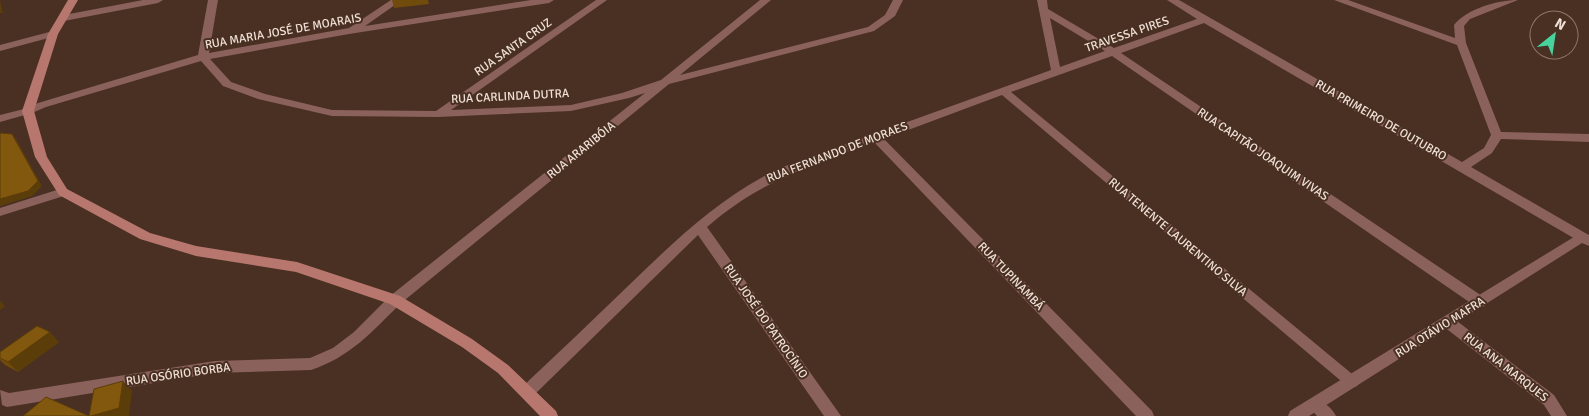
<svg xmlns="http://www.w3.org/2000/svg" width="1589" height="416" font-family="Signika,sans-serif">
  <rect width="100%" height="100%" fill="#493022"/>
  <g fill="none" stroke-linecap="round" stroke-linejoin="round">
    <path fill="#8b615b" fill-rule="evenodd" d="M143,0H163L158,3L64,21L59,18L64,15Z
      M208,0H218L209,53L349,28L391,0H402L365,26L531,0H554L549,3L349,34L210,59L231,82L265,94L332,110L436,111L596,0H607L451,110L571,105L622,93L661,80L760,0H771L680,75L868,27L885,15L893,0H903L895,16L874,31L669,84L400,304C372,332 350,357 311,370L215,373L7,407L2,405L0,390L9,393L215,361L310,358L333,348L354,332L390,296L645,93L629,98L571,111L438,117L332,116L258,99L223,86L201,61L46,107L32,113H24L22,111L38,103L198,55Z
      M1037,0H1047L1048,9L1114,48L1197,19L1167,0H1179L1462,162L1484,148L1491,135L1457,45L1334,0H1348L1455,38L1454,25C1467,9 1497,0 1518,0L1470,19L1464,26L1466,43L1501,132L1589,134V142L1501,139L1492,153L1471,167L1587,234L1588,237L1587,240H1577L1204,23L1121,53L1485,298L1487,302L1485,306L1480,307L1475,306L1112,56L1011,92L1357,378L1360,382L1357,386L1352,388L1347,386L1002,95L884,139L1152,411L1154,416H1136L874,142C812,165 758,182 707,227L841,416H824L698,235L532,397L527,398L522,397L519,392L522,387C557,354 592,321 627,287C676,240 718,198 780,168L1051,70ZM1050,18L1105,51L1060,67Z
      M53,31L58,34L56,36L0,51V45Z
      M63,188L69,192L67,195L0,216V208Z
      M1448,316L1453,318L1554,395L1567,416H1551L1544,405L1443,326L1441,322L1443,318Z
      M1315,398C1323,401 1332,408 1336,416H1317L1307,405L1310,400Z"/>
    <path fill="#8b615b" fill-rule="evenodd" d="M28,108L34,111L32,113L0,122V115Z
      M1582,232L1589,235V246L1582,243L1309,416H1288L1290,411Z"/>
    <path fill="#b8776e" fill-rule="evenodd" d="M68,0H78L58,34L34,111L47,157L67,189L150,233L196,246L297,262L400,296L472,339L508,365L556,411L558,416H540L498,373L462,347L390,304L296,272L196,256L140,239L59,195L35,157L22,111L48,34Z"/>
  </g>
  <path fill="#704b0c" d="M392,0H428L429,4L394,8Z
    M59,342L18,372L5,365L0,360V352Z"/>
  <path fill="#5b3d0a" d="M0,0L3,13H0Z
    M12,134L16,139L42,186L32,196L0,206V199Z
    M0,301L5,306L0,310Z
    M50,332L59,342L18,372L8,362Z
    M123,381L132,391L129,416H91Z"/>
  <path fill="#82570e" stroke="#5b3d0a" d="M0,133L12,134L38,181L28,191L0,199Z
    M37,326L50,332L8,362L0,358V352Z
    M123,381L119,408L91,416H23L46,397L89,416L94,389Z"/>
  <g text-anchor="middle" stroke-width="4" stroke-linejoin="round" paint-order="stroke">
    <g font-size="12" fill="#f0e0d7" stroke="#493022">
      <text transform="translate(283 31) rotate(-10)" y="4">RUA MARIA JOSÉ DE MOARAIS</text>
      <text transform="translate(1127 34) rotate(-19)" y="4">TRAVESSA PIRES</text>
      <text transform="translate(513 47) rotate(-35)" y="4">RUA SANTA CRUZ</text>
      <text transform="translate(510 96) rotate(-3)" y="4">RUA CARLINDA DUTRA</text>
      <text transform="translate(1381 120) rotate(30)" y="4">RUA PRIMEIRO DE OUTUBRO</text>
      <text transform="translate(581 150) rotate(-39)" y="4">RUA ARARIBÓIA</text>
      <text transform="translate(837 152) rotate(-21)" y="4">RUA FERNANDO DE MORAES</text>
      <text transform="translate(1263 154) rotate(34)" y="4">RUA CAPITÃO JOAQUIM VIVAS</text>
      <text transform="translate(1178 237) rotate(40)" y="4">RUA TENENTE LAURENTINO SILVA</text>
      <text transform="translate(1011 276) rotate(46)" y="4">RUA TUPINAMBÁ</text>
      <text transform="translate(766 321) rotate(55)" y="4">RUA JOSÉ DO PATROCÍNIO</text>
      <text transform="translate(1440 327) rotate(-32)" y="4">RUA OTÁVIO MAFRA</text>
      <text transform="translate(1506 367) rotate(38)" y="4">RUA ANA MARQUES</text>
      <text transform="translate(178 374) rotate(-8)" y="4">RUA OSÓRIO BORBA</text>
    </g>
  </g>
  <g transform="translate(1554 35) rotate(30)"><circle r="24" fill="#493022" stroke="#8c766a"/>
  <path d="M0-4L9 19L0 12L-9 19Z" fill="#46d49e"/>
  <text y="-8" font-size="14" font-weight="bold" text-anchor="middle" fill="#f0e0d7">N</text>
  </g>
</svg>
